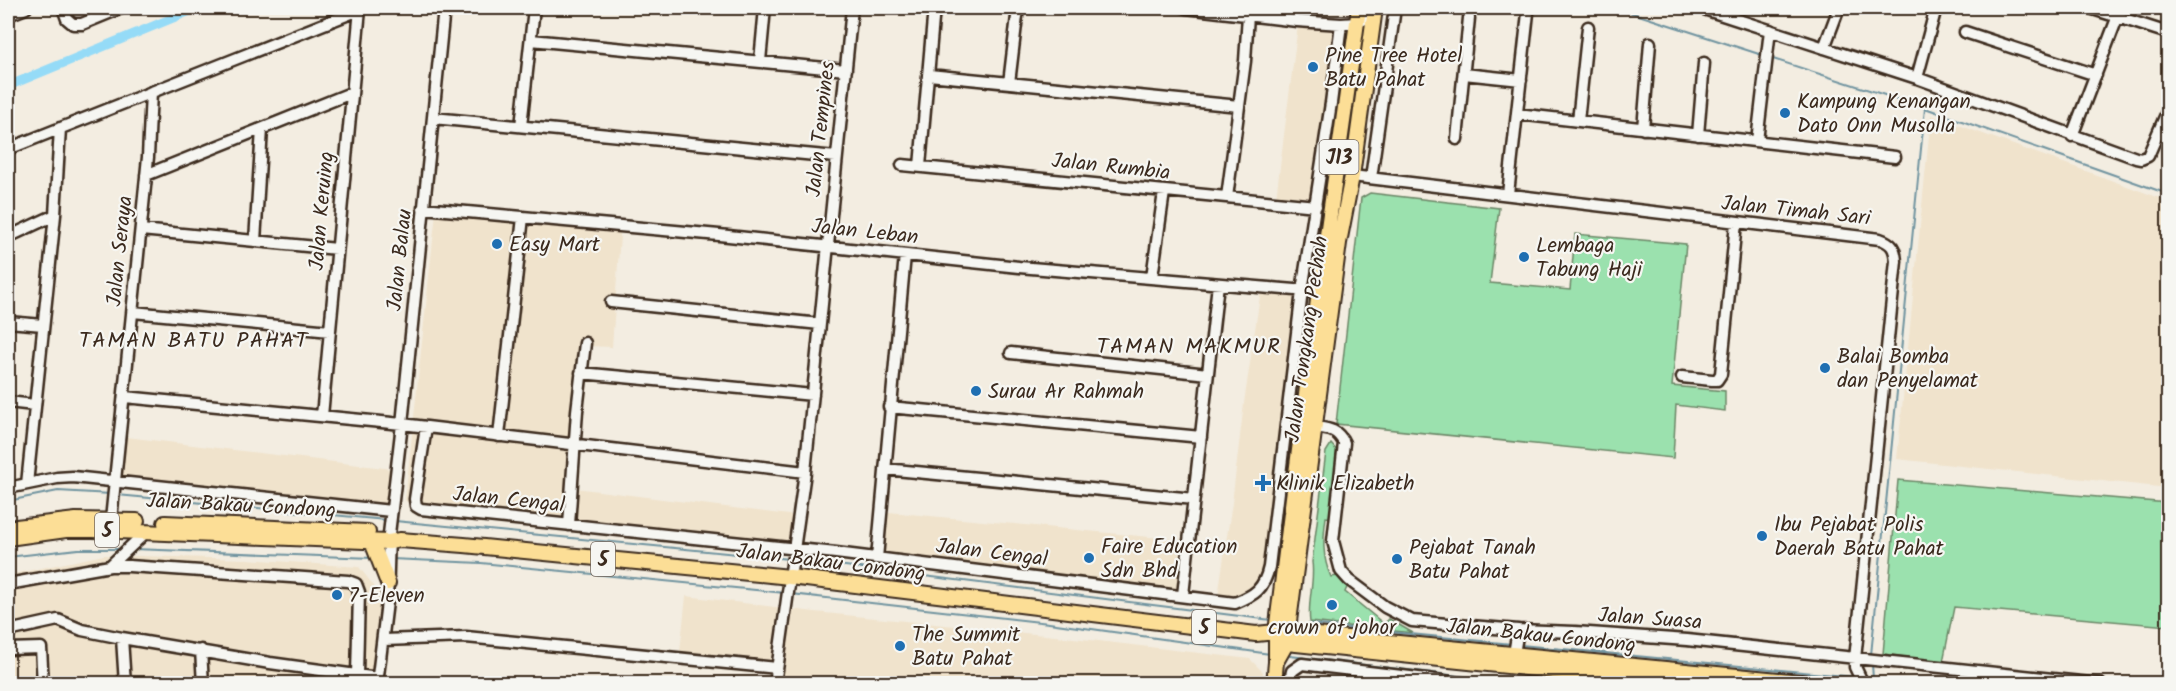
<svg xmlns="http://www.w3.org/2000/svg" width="2176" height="691" font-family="Kalam,sans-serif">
  <rect width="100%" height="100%" fill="#f3ede1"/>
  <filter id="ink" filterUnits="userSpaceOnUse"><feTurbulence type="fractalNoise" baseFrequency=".0167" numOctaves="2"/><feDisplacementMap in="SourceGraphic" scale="12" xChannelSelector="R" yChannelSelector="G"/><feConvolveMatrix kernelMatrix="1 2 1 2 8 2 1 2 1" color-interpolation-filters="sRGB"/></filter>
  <g filter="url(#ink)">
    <path fill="#f0e3cc" d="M1299,17L1342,19L1318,210L1275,206Z
      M1931,115L2168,201V488L1897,459Z
      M437,203L621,222L612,347L588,346L575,488L805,517L799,553L418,512L405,500Z
      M1262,283L1306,286L1262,591L1217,603L1232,503L1244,403Z
      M118,436L401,470L396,516L112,485Z
      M878,511L1192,541L1186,598L874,560Z
      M104,555L247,559L359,567L381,595L372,683L8,684V575Z
      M686,596L815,612L1065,637L1250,659L1263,672L1262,684H769L771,671L679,661Z"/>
    <path fill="#9be1ae" stroke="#6b8666" stroke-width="1.5" d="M1370,193L1499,208L1490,283L1570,290L1575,234L1686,244L1672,386L1725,391V411L1676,405L1673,458L1336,424L1361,198Z
      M1331,444L1339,453L1333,518L1326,517C1323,538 1322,558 1331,577L1338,576L1348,585L1345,592L1384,624L1389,619L1413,633L1310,622C1307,602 1315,582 1312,562L1326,452Z
      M1898,480L2168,503V626L1954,607L1943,662L1883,654Z"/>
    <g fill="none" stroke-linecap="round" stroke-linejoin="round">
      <path stroke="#7194a0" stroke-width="2" d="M1617,8L1762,55
        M1770,58L1925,108L2168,194
        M117,495L386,520
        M8,501L58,491L111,494
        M395,521L789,559
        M133,549L373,558
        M8,557L78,549H121
        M391,559L481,563L785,593
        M798,560L1271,620
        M791,594L1049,623L1270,654
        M1309,624L1512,644
        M1521,645L1855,677
        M1871,655L1925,108
        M1290,656L1526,684
        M1872,664L1873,679L1924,684"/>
      <path stroke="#95dbf7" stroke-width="9" d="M8,86L197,8"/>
      <g stroke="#3b2a1e" stroke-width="15">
        <path id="minor" d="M63,8L67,19L73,24H82L121,8
          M1186,8L1297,21L1341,24L1357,23L1363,20L1375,8
          M1701,8L1917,78L2136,158L2141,159L2148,156L2168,110
          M2090,8L2168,33
          M8,15L26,8
          M1965,32L2096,75
          M531,40L846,70
          M1824,48L1839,8
          M760,61L765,8
          M1464,74L1521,80
          M929,75L1239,106
          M1917,78L1936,8
          M1009,83L1018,8
          M1517,114L1895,157
          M433,118L836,157
          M1578,121L1588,27
          M521,126L534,8
          M1643,129L1650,43
          M1698,135L1704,63
          M2072,136L2121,8
          M1457,139L1469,18
          M1757,141L1770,30
          M8,149L364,8
          M902,165L1316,206
          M920,166L934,8
          M146,175L351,93
          M1352,176L1880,239C1892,243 1895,248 1896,261L1855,659V667L1863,684
          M1371,178L1395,8
          M1508,194L1528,13
          M1227,197L1245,61L1248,15
          M423,208L719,235L1019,267L1319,292
          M141,230L337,249
          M8,237L55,215
          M255,241L262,129
          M1152,277L1164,192
          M611,302L820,324
          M133,312L330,331
          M8,322L43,325
          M1011,353L1208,374
          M581,373L813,395
          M1682,377L1712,380H1717L1721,374L1736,223
          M125,397L402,424L805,472
          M8,402L34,405
          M889,407L1201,437
          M322,416L360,9
          M426,427L415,499L416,506L421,509L836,553L1235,603C1255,595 1264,589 1269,567L1302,291L1331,103L1341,24
          M1315,427C1328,429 1337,429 1344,443L1333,541L1341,571L1349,580L1385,607L1412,621L1518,630L1575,632L1687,640L2100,684
          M499,436L523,217
          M885,469L1194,499
          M27,484L55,215L60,128
          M8,488L57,478L73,477L391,511
          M111,520L148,157L151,92
          M569,525L577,411L585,343
          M877,558L905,255
          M110,566L147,531
          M8,584L110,566H129L348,581L356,584L359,592L357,675
          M1183,595L1218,284
          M8,631L58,620L82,630L122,638L270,663L378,678
          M122,638L125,684
          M384,640L466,637L777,668
          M8,649L41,648L43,684
          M201,650L203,684
          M1514,654L1518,630
          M377,684L387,602L389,534L402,424L444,8
          M775,684L805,472L852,8
          M1289,684L1292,671L1302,664L1468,684"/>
      </g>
      <g stroke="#3b2a1e" stroke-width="18">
        <path id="major" d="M165,523L368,532
          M8,528L76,520L137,521
          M8,538L66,530H93L389,542L400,540L464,545L790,577L1256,634L1276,632L1306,634L1821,684
          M372,542L388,583
          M1277,642L1678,684
          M1277,660L1286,644L1339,243L1352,176L1375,8
          M1274,684L1276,662V632L1319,292L1359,8"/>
      </g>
      <use href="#minor" stroke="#f6f6f2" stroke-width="10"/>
      <use href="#major" stroke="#fcde96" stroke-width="14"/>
    </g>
  </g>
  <g fill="#1f6fb2" stroke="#f6f6f2" stroke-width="2">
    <circle cx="1313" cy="67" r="6"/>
    <circle cx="1785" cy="113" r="6"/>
    <circle cx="497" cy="244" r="6"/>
    <circle cx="1524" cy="257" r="6"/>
    <circle cx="1825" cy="368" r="6"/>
    <circle cx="976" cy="391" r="6"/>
    <path d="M1260 474h6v6h6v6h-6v6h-6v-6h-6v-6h6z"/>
    <circle cx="1762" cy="536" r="6"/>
    <circle cx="1089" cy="558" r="6"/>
    <circle cx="1397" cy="559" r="6"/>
    <circle cx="337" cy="595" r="6"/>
    <circle cx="1332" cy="605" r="6"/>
    <circle cx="900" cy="646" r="6"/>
  </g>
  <g text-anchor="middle" stroke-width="4.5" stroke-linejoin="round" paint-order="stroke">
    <g fill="#f6f6f2" stroke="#73675e" stroke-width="1.5">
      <rect x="1319.5" y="140" width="39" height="34" rx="4.5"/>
      <rect x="95" y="513" width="24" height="34" rx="4.5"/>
      <rect x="591" y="542" width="24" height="34" rx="4.5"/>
      <rect x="1192" y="610" width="24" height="34" rx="4.5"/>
    </g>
    <g font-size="20" font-weight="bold" fill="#3b2a1e">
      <text x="1339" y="164">J13</text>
      <text x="107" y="537">5</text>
      <text x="603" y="566">5</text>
      <text x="1204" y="634">5</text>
    </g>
    <g font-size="21" fill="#3b2a1e" stroke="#f6f6f2" text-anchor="start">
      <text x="1325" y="62">Pine Tree Hotel<tspan x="1325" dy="24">Batu Pahat</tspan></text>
      <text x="1797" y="108">Kampung Kenangan<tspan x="1797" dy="24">Dato Onn Musolla</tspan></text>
      <text x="509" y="251">Easy Mart</text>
      <text x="1536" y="252">Lembaga<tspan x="1536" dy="24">Tabung Haji</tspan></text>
      <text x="1837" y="363">Balai Bomba<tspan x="1837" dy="24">dan Penyelamat</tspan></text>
      <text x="988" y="398">Surau Ar Rahmah</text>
      <text x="1276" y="490">Klinik Elizabeth</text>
      <text x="1774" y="531">Ibu Pejabat Polis<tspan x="1774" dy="24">Daerah Batu Pahat</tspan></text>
      <text x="1101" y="553">Faire Education<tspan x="1101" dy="24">Sdn Bhd</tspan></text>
      <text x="1409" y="554">Pejabat Tanah<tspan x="1409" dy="24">Batu Pahat</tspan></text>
      <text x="349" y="602">7-Eleven</text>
      <text x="1332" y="634" text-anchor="middle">crown of johor</text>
      <text x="912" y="641">The Summit<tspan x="912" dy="24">Batu Pahat</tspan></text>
    </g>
    <g font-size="21" fill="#3b2a1e" stroke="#f6f6f2">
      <text transform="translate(820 129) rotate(-84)" y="7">Jalan Tempines</text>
      <text transform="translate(1111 166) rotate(6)" y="7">Jalan Rumbia</text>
      <text transform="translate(1796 210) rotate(6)" y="7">Jalan Timah Sari</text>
      <text transform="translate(321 211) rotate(-85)" y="7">Jalan Keruing</text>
      <text transform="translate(865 231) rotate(6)" y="7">Jalan Leban</text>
      <text transform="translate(119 251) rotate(-84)" y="7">Jalan Seraya</text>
      <text transform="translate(399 260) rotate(-84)" y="7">Jalan Balau</text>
      <text transform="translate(1306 339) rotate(-82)" y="7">Jalan Tongkang Pechah</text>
      <text transform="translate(509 499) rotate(6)" y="7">Jalan Cengal</text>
      <text transform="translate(241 505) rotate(3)" y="7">Jalan Bakau Condong</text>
      <text transform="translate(992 552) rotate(7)" y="7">Jalan Cengal</text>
      <text transform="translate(831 562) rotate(7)" y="7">Jalan Bakau Condong</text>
      <text transform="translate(1650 618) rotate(4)" y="7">Jalan Suasa</text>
      <text transform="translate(1541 635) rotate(6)" y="7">Jalan Bakau Condong</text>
    </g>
    <g font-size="22" letter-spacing="1.5" fill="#3b2a1e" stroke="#f6f6f2">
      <text x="194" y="347">TAMAN BATU PAHAT</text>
      <text x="1189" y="353">TAMAN MAKMUR</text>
    </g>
  </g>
  <rect width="2176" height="691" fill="none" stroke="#f6f6f2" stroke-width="30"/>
  <rect x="15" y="15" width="2146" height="661" fill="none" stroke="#3b2a1e" stroke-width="2" filter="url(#ink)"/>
</svg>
